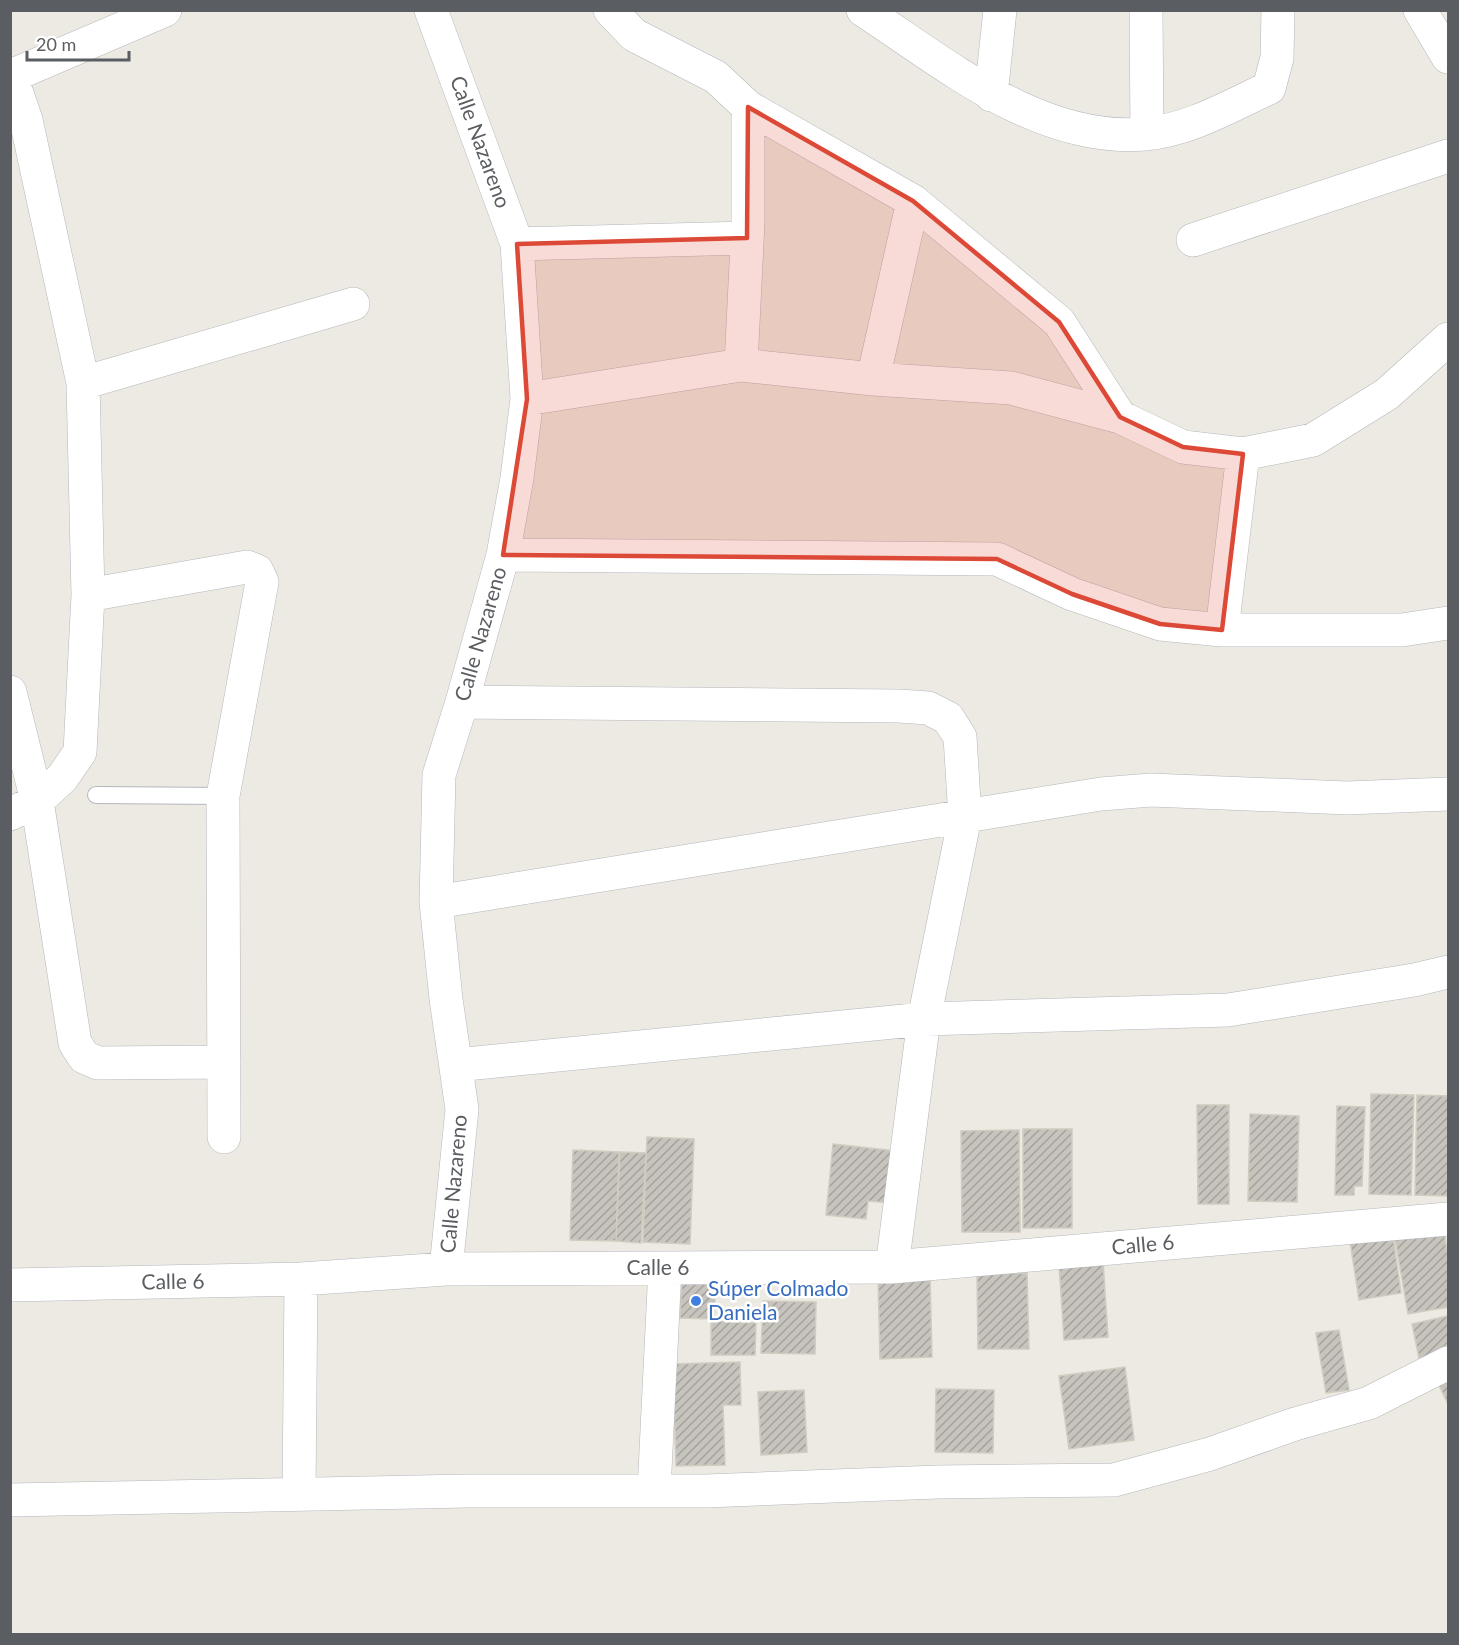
<svg xmlns="http://www.w3.org/2000/svg" width="1459" height="1645" font-family="Lato,sans-serif">
  <defs>
    <pattern id="building-hatch" width="6" height="6" patternUnits="userSpaceOnUse" patternTransform="scale(1.5)"><rect width="6" height="6" fill="#c7c4be"/><path d="M-1 1l2-2M0 6l6-6M5 7l2-2" fill="none" stroke="#a5a29e"/></pattern>
  </defs>
  <rect width="100%" height="100%" fill="#eceae2"/>
  <path fill="url(#building-hatch)" stroke="#d0ccc0" stroke-width="1.5" d="M1371,1094L1414,1095L1411,1195L1369,1194Z
    M1417,1095L1448,1096V1196L1415,1195Z
    M1197,1105H1229V1204H1198Z
    M1337,1106L1365,1107L1362,1186H1354V1195H1335Z
    M1250,1114L1299,1116L1297,1202L1248,1201Z
    M1023,1129H1072V1228H1023Z
    M1019,1130L1020,1232H962L961,1131Z
    M647,1137L694,1139L690,1244L643,1242Z
    M833,1144L896,1151L891,1203L868,1201L866,1219L826,1215Z
    M573,1150L619,1152L616,1241L570,1240Z
    M620,1152L646,1153L641,1243L616,1241Z
    M1443,1225L1448,1257V1307L1408,1314L1394,1233Z
    M1392,1229L1401,1293L1359,1300L1349,1235Z
    M1103,1261L1108,1337L1064,1340L1059,1264Z
    M1027,1273L1029,1349H978L977,1274Z
    M930,1276L932,1357L880,1359L878,1278Z
    M682,1278L716,1279L714,1319L680,1318Z
    M763,1301L816,1302L815,1354L761,1353Z
    M1448,1316V1344L1420,1363L1412,1324Z
    M711,1321L756,1323L755,1355H711Z
    M1339,1330L1349,1390L1326,1393L1316,1333Z
    M740,1362L741,1405H723L725,1465L676,1466L673,1364Z
    M1125,1367L1134,1440L1069,1449L1059,1376Z
    M1448,1375V1404L1437,1381Z
    M936,1389L994,1390L993,1453L935,1452Z
    M804,1390L807,1452L761,1455L758,1392Z"/>
  <g fill="none" stroke-linecap="round" stroke-linejoin="round">
    <g stroke="#b4b7bb" stroke-width="18">
      <path id="lane" d="M96,795L223,796"/>
    </g>
    <g stroke="#b4b7bb" stroke-width="34">
      <path id="street" d="M431,10L517,244L527,399L517,478L503,555L462,702L439,775L436,902L446,999L462,1109L446,1269
        M610,10L634,35L716,77L748,107V223L741,365
        M863,10C947,65 1040,143 1145,134C1189,130 1230,106 1269,88L1277,58L1278,10
        M1146,10L1147,134
        M1420,10L1448,57
        M10,73L26,120L83,383L88,595L80,752L62,778L37,801L10,814
        M11,76L165,10
        M991,95L1000,10
        M748,107L913,201L1059,322L1120,417
        M1193,240L1448,156
        M517,244L747,238
        M873,379L913,201
        M83,383L353,304
        M527,399L741,365L873,379L1011,388L1120,417L1183,447L1243,454L1313,440L1387,394L1448,339
        M503,555L997,559L1072,594L1160,624L1222,630H1402L1448,623
        M88,595L247,567L257,571L262,582L223,796L224,1137
        M1222,630L1243,454
        M10,692L37,801L75,1043L84,1057L98,1063L224,1062
        M462,702L899,706L928,708L948,718L960,737L965,817L924,1019L892,1267
        M436,902L1101,794L1151,790L1347,798L1448,794
        M456,1065L924,1019L1228,1010L1414,980L1448,972
        M10,1285L301,1279L446,1269L892,1267L1448,1219
        M654,1491L665,1268
        M299,1494L301,1279
        M10,1500L467,1491H706L938,1482L1114,1480L1210,1454L1295,1424L1369,1403L1448,1363"/>
    </g>
    <use href="#lane" stroke="#fff" stroke-width="16"/>
    <use href="#street" stroke="#fff" stroke-width="33"/>
  </g>
  <path fill="#dd4937" fill-opacity="0.2" stroke="#dd4937" stroke-width="4.5" stroke-linejoin="round" d="M748,107L913,201L1059,322L1120,417L1183,447L1243,454L1222,630L1160,624L1072,594L997,559L503,555L527,399L517,244L747,238Z"/>
  <circle fill="#3f7fe0" stroke="#fff" stroke-width="2" cx="696" cy="1301" r="6"/>
  <g text-anchor="middle" stroke-width="5" stroke-linejoin="round" paint-order="stroke">
    <g font-size="21" fill="#5a5d61" stroke="#fff">
      <text transform="translate(480 142) rotate(70)" y="7">Calle Nazareno</text>
      <text transform="translate(481 634) rotate(-74)" y="7">Calle Nazareno</text>
      <text transform="translate(454 1184) rotate(-85)" y="7">Calle Nazareno</text>
      <text transform="translate(1143 1245) rotate(-5)" y="7">Calle 6</text>
      <text x="658" y="1275">Calle 6</text>
      <text transform="translate(173 1282) rotate(-1)" y="7">Calle 6</text>
    </g>
    <g font-size="21" fill="#366cbe" stroke="#fff" text-anchor="start">
      <text x="708" y="1296">Súper Colmado<tspan x="708" dy="24">Daniela</tspan></text>
    </g>
  </g>
  <rect width="1459" height="1645" fill="none" stroke="#5a5d61" stroke-width="24"/>
  <path d="M27 51v9h102v-9" fill="none" stroke="#5a5d61" stroke-width="3"/>
  <text x="36" y="51" font-size="18" fill="#5a5d61" stroke="#ffffff" stroke-width="4.5" paint-order="stroke">20 m</text>
</svg>
